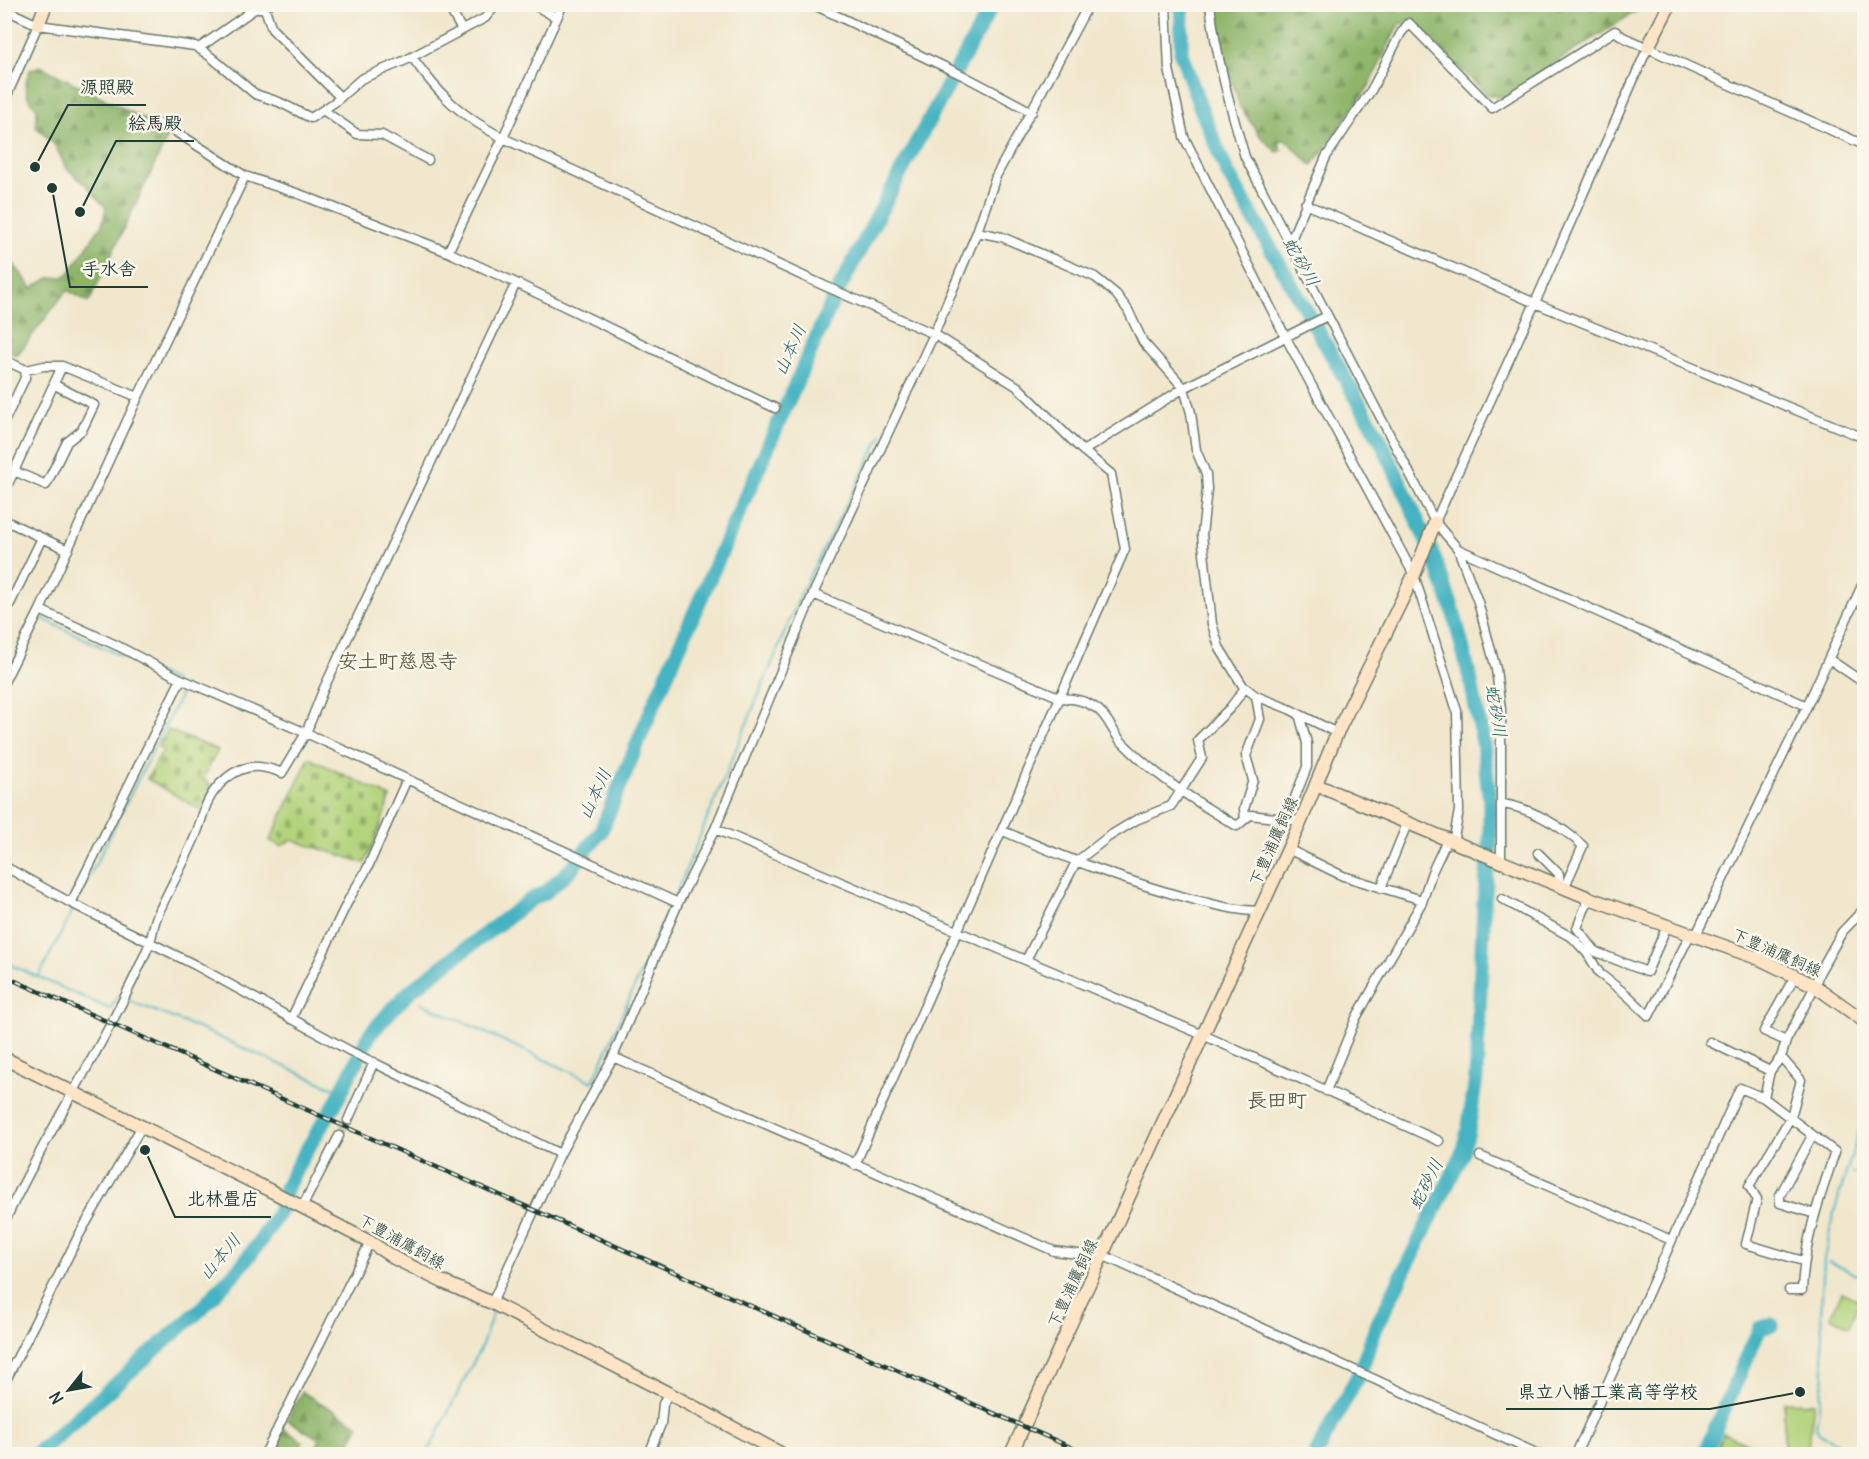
<svg xmlns="http://www.w3.org/2000/svg" width="1869" height="1459" font-family="Delius,'Klee One',sans-serif">
  <defs>
    <pattern id="forest-firs" width="22" height="20" patternUnits="userSpaceOnUse" patternTransform="scale(1.5)"><rect width="22" height="20" fill="#8eb56b"/><path d="M5 1l3.5 6h-7zM16 11l3.5 6h-7z" fill="#739459"/></pattern>
    <pattern id="cemetery-stones" width="16" height="16" patternUnits="userSpaceOnUse" patternTransform="scale(1.5)"><rect width="16" height="16" fill="#b3d37b"/><path d="M2 7V4a2 2 0 0 1 4 0v3zM10 15v-3a2 2 0 0 1 4 0v3z" fill="#91ac66"/></pattern>
  </defs>
  <rect width="100%" height="100%" fill="#fbf7ec"/>
  <filter id="ink" filterUnits="userSpaceOnUse"><feTurbulence type="fractalNoise" baseFrequency=".0167" numOctaves="2"/><feDisplacementMap in="SourceGraphic" scale="12" xChannelSelector="R" yChannelSelector="G"/><feConvolveMatrix kernelMatrix="1 2 1 2 8 2 1 2 1" color-interpolation-filters="sRGB"/></filter>
  <filter id="wash" filterUnits="userSpaceOnUse"><feTurbulence type="fractalNoise" baseFrequency=".008" numOctaves="4" result="noise"/><feDisplacementMap in="SourceGraphic" scale="24" xChannelSelector="R" yChannelSelector="G"/><feGaussianBlur stdDeviation="1.35" result="paint"/><feColorMatrix in="noise" values="0 0 0 0 0 0 0 0 0 0 0 0 0 0 0 0 0 1.4 0 .05"/><feComposite in="paint" operator="in"/></filter>
  <g filter="url(#wash)">
    <rect width="100%" height="100%" fill="#f1e7cd"/>
    <path fill="#b3d37b" stroke="#698858" stroke-width="1.5" d="M1842,1292L1860,1301L1849,1326L1830,1317Z
      M1784,1402L1814,1403L1807,1454H1784Z
      M1723,1433L1772,1454H1714Z"/>
    <path fill="url(#forest-firs)" stroke="#567950" stroke-width="1.5" d="M1209,5H1646L1561,59L1503,99L1486,94L1417,26L1401,23L1395,32L1369,86L1312,166L1285,139L1279,142L1281,151L1277,152L1261,137L1240,107Z
      M40,66L170,132L89,302L67,290L17,355L5,351V253L32,288L49,278L63,277L69,273L102,225L106,208L86,185L66,168L55,145L36,127L37,108C24,98 24,84 30,70Z
      M302,1392L359,1425L345,1454H312L320,1439L287,1420Z
      M283,1428L303,1442L296,1454H269Z"/>
    <path fill="url(#cemetery-stones)" stroke="#698858" stroke-width="1.5" d="M168,730L218,750L203,779L214,788L201,810L147,779L163,750L158,747Z
      M309,758L391,797C382,819 375,842 365,863L292,840L281,846L270,841Z"/>
    <g fill="none" stroke-linecap="round" stroke-linejoin="round">
      <path stroke="#45b3c1" stroke-width="2" d="M41,618L174,681
        M675,896L801,593L882,435
        M78,899L185,686L183,685
        M4,962L110,1009L118,996L122,998
        M39,976L75,906
        M410,991L415,996
        M127,1000L198,1028L329,1086L343,1089
        M419,1002L593,1082L669,907
        M1853,1173L1864,1178
        M540,1208L554,1179
        M1829,1262L1864,1278
        M427,1454L482,1345L494,1310
        M1857,1454L1820,1434L1816,1427L1824,1374L1821,1314L1824,1259L1833,1216L1864,1115"/>
      <path stroke="#45b3c1" stroke-width="15" d="M1182,4L1181,53L1199,104L1227,172L1382,443L1433,555L1453,610L1471,682L1483,743L1490,803V844L1484,904L1476,1078L1468,1131L1461,1157L1376,1327L1360,1372L1316,1454
        M36,1454L199,1311L242,1265L259,1243L279,1212L286,1188L301,1159L335,1104L370,1034L388,1014L410,991L530,900L546,892L570,870L601,831L653,706L833,300L918,140L993,4
        M1704,1454L1760,1328L1772,1325"/>
    </g>
  </g>
  <g filter="url(#ink)">
    <g fill="none" stroke-linecap="round" stroke-linejoin="round">
      <path stroke="#c7c5ae" stroke-width="8" stroke-dasharray="8 4" stroke-linecap="butt" d="M339,1136L348,1120"/>
      <g stroke="#68786a" stroke-width="11">
        <path id="street" d="M447,4L462,30
          M533,4L557,18
          M812,4L964,76L1032,112
          M1166,4L1169,69L1184,137L1285,336L1414,575L1457,711L1459,811L1453,843
          M1210,4C1216,57 1230,106 1245,157L1435,522L1458,549L1478,602L1496,669L1501,710V863
          M264,6L272,29L340,97
          M4,9L38,25L195,46L211,57L255,94L279,102L311,118L335,102L361,79L406,60L485,18L497,4
          M199,48L253,10L270,4
          M412,57C439,95 461,116 503,138L827,287L934,334L1018,387L1080,448L1111,474L1125,549L855,1165
          M4,102L38,25
          M323,110L357,134L382,135L428,160
          M154,122L173,130L245,176L299,194L448,252L516,283L775,408
          M1305,204L1535,303L1864,438
          M977,232L1002,237L1095,277L1116,294L1128,310L1143,342L1184,388L1191,413L1196,450L1206,474L1207,489L1202,535L1212,624L1219,647L1243,686L1256,696L1289,709L1337,733
          M1290,242L1326,157L1372,89L1401,33L1409,23L1492,108L1615,31L1623,37L1864,145
          M448,252L503,138L563,4
          M4,360L26,370L44,366H62L138,397
          M4,422L25,378L26,370
          M1083,451L1184,388L1327,316
          M14,471L46,485L67,442L82,430L94,405L55,385
          M4,493L62,366
          M4,520L68,550
          M1435,522L1535,303L1648,47
          M1458,549L1807,706
          M813,594L1061,698C1075,699 1084,700 1096,708C1107,715 1112,731 1121,741C1154,775 1196,802 1237,826L1250,815L1301,821
          M40,610L118,646L181,679L306,733L678,903
          M4,616L42,538
          M1829,659L1864,683
          M4,682L40,610L138,397L245,176
          M1502,804C1529,807 1563,827 1583,846L1564,888
          M1245,819L1244,809L1253,780L1246,756L1260,719L1256,696
          M1286,820L1307,767V743L1299,714
          M715,829L1203,1035L1439,1141
          M1003,831C1066,858 1129,883 1195,900C1217,905 1237,911 1259,911
          M1288,849L1343,876L1422,900
          M1538,853L1559,874V885
          M4,866L71,903L195,965L350,1051L560,1154
          M1381,888L1407,824
          M1589,898L1577,928L1596,952L1647,972L1667,926
          M1502,899L1573,938L1587,953L1600,974L1627,995L1649,1016L1691,933
          M71,903L181,679
          M1696,935L1807,706L1864,581
          M1026,960L1076,862L1108,837L1136,820L1171,806L1202,758L1198,740L1230,708L1245,688
          M291,1019L349,899L367,869L407,779
          M1786,1041L1764,1031L1795,976
          M1710,1042L1770,1071
          M613,1057L1054,1251L1109,1258L1538,1454
          M1781,1057L1801,1080L1791,1117L1749,1186L1757,1199L1746,1244L1803,1261
          M1326,1091L1356,1018L1422,902L1432,872L1447,840
          M1764,1098L1770,1071L1781,1057L1786,1041L1815,986L1819,973L1842,932L1864,909
          M348,1120L374,1062
          M1812,1136L1780,1195V1203L1815,1214
          M1480,1156L1671,1240
          M302,1207L339,1136
          M4,1223C48,1128 108,1041 149,945C153,935 153,924 158,914C170,887 186,860 197,832C204,813 205,800 220,784C240,764 257,763 282,773L306,733L324,688L516,283
          M492,1303L560,1154L613,1057L678,903L715,829L813,594L934,334L977,232L996,176L1089,4
          M4,1384L79,1235L142,1126
          M265,1454L370,1242
          M649,1454L661,1424L663,1404L668,1393
          M1576,1454L1740,1088L1764,1098L1835,1152C1820,1197 1804,1241 1802,1290H1789"/>
      </g>
      <g stroke="#68786a" stroke-width="15">
        <path id="secondary" d="M38,25L46,4
          M1648,47L1670,4
          M1316,785L1589,898L1760,959L1815,986L1864,1021
          M4,1058L275,1193L370,1242L394,1258L443,1282L492,1303L668,1393L782,1454
          M1011,1454L1301,821L1337,733L1414,575L1435,522"/>
      </g>
      <use href="#street" stroke="#fff" stroke-width="8"/>
      <use href="#secondary" stroke="#ffe4c6" stroke-width="12"/>
      <g stroke="#1f3d34" stroke-width="4.5">
        <path id="rail" d="M4,976L1086,1454"/>
      </g>
      <use href="#rail" stroke="#fbf7ec" stroke-width="2" stroke-dasharray="7" stroke-linecap="butt"/>
    </g>
  </g>
  <g text-anchor="middle" stroke-width="5" stroke-linejoin="round" paint-order="stroke">
    <g font-size="16" fill="#1f3d34" stroke="#fbf7ec">
      <text transform="translate(1273 841) rotate(-66)" y="6">下豊浦鷹飼線</text>
      <text transform="translate(1777 952) rotate(24)" y="6">下豊浦鷹飼線</text>
      <text transform="translate(402 1241) rotate(29)" y="6">下豊浦鷹飼線</text>
      <text transform="translate(1072 1283) rotate(-65)" y="6">下豊浦鷹飼線</text>
    </g>
    <g font-size="18" font-style="italic" fill="#2a605e" stroke="#fbf7ec">
      <text transform="translate(1301 262) rotate(60)" y="6">蛇砂川</text>
      <text transform="translate(790 350) rotate(-66)" y="6">山本川</text>
      <text transform="translate(1496 711) rotate(81)" y="6">蛇砂川</text>
      <text transform="translate(595 794) rotate(-65)" y="6">山本川</text>
      <text transform="translate(1426 1184) rotate(-63)" y="6">蛇砂川</text>
      <text transform="translate(220 1257) rotate(-50)" y="6">山本川</text>
    </g>
    <g font-size="20" font-weight="bold" fill="#626347" stroke="#fbf7ec">
      <text x="398" y="668">安土町慈恩寺</text>
      <text x="1277" y="1107">長田町</text>
    </g>
  </g>
  <path fill="none" stroke="#1f3d34" stroke-width="2" d="M35 167L68 105H146M80 212L116 141H194M52 188L70 287H148M145 1150L175 1217H271M1800 1392L1710 1409H1506"/>
  <g fill="#1f3d34" stroke="#fbf7ec" stroke-width="2">
    <circle cx="35" cy="167" r="6"/>
    <circle cx="80" cy="212" r="6"/>
    <circle cx="52" cy="188" r="6"/>
    <circle cx="145" cy="1150" r="6"/>
    <circle cx="1800" cy="1392" r="6"/>
  </g>
  <g font-size="18" text-anchor="middle" font-weight="bold" fill="#1f3d34" stroke="#fbf7ec" stroke-width="5" stroke-linejoin="round" paint-order="stroke">
    <text x="107" y="93">源照殿</text>
    <text x="155" y="129">絵馬殿</text>
    <text x="109" y="275">手水舎</text>
    <text x="223" y="1205">北林畳店</text>
    <text x="1608" y="1398">県立八幡工業高等学校</text>
  </g>
  <rect width="1869" height="1459" fill="none" stroke="#fbf7ec" stroke-width="24"/>
  <g transform="translate(69 1390) rotate(239)" stroke="#fbf7ec" stroke-width="4.5" paint-order="stroke">
  <path d="M0-4.5L10 22L0 15L-10 22Z" fill="#1f3d34"/>
  <text y="-9" font-size="16" font-weight="bold" text-anchor="middle" fill="#1f3d34">N</text>
  </g>
</svg>
